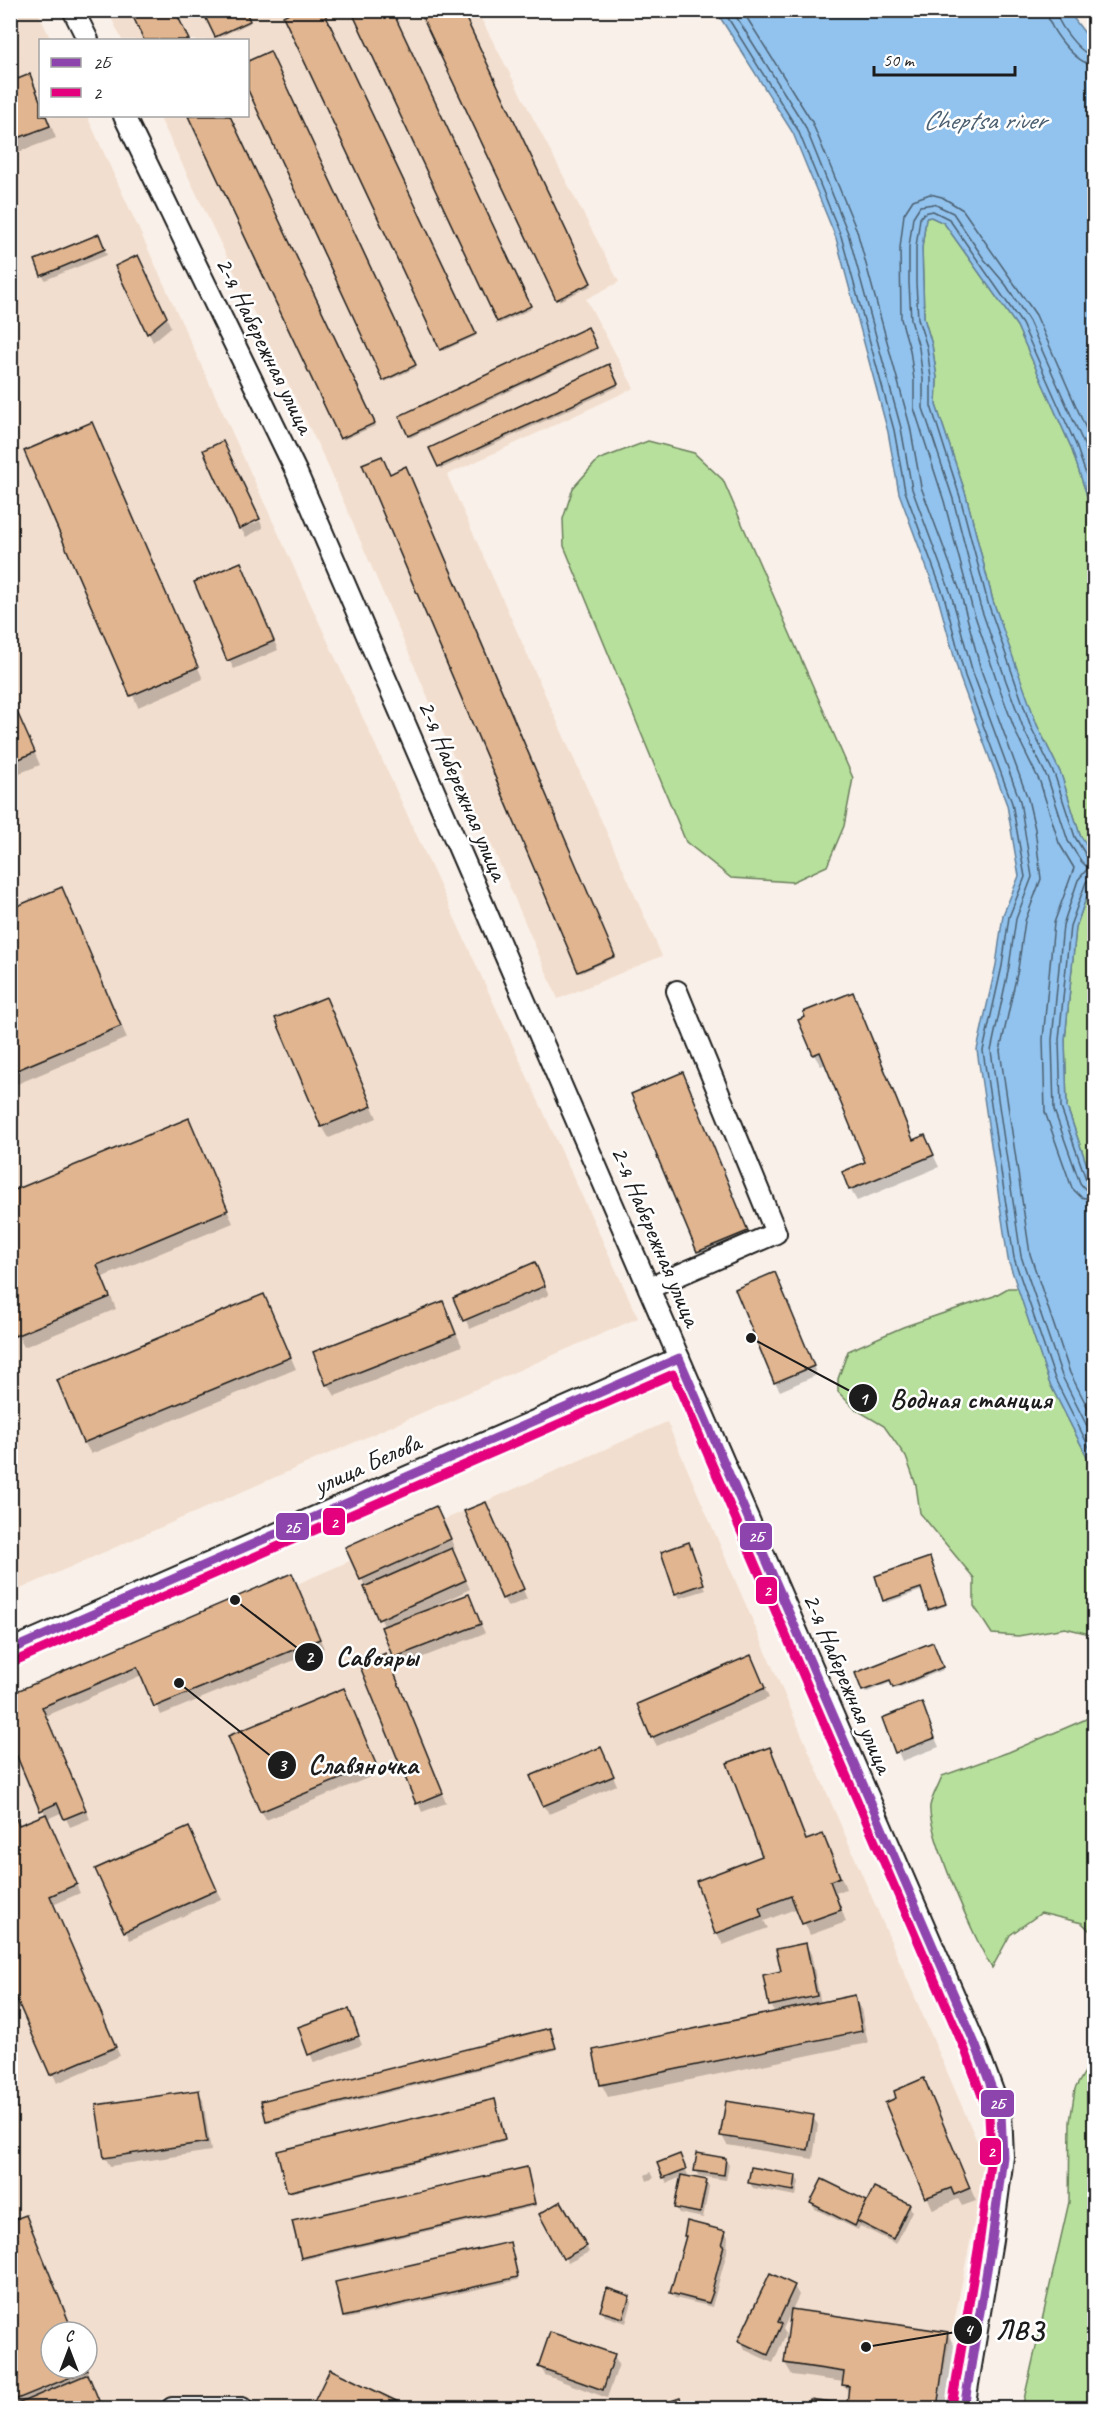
<svg xmlns="http://www.w3.org/2000/svg" width="1105" height="2419" font-family="Caveat,sans-serif">
<style>
.built{fill:#f2dece;fill-rule:evenodd}
.green{fill:#b7e09c;stroke:#6a7e5c;stroke-width:1.5}
.water{fill:#92c3ee;stroke:#63809a;stroke-width:1.5}
.shadow{fill:#0003}
.lines{fill:none;stroke-linecap:round;stroke-linejoin:round}
.shore{stroke:#4b5f70;stroke-width:1.5}
.building{fill:#e0b590;stroke:#1c1c1c;stroke-width:1.5}
.street-casing{stroke:#1c1c1c;stroke-width:24}
.street{stroke:#fff;stroke-width:20}
.bus-1-casing{stroke:#fff;stroke-width:14}
.bus-2-casing{stroke:#fff;stroke-width:14}
.bus-1{stroke:#8e44ad;stroke-width:9}
.bus-2{stroke:#e5007d;stroke-width:9}
.labels{text-anchor:middle;dominant-baseline:central;stroke-width:5;stroke-linejoin:round;paint-order:stroke}
.street-label{font-size:26px;fill:#1c1c1c;stroke:#fff}
.water-label{font-size:27px;font-style:italic;fill:#4b5f70;stroke:#fff}
.leader{fill:none;stroke:#1c1c1c;stroke-width:2}
.callout-dot{fill:#1c1c1c;stroke:#fff;stroke-width:2}
.mark-label{font-size:18px;text-anchor:middle;font-weight:bold;fill:#fff}
.callout-label{font-size:27px;text-anchor:middle;font-weight:bold;fill:#1c1c1c;stroke:#fff;stroke-width:5;stroke-linejoin:round;paint-order:stroke}
.line-badge{stroke:#fff;stroke-width:2}
.badge-label{font-size:16px;text-anchor:middle;font-weight:bold;fill:#fff}
</style>
<rect width="100%" height="100%" fill="#f9f0e9"/>
<filter id="ink" filterUnits="userSpaceOnUse"><feTurbulence type="fractalNoise" baseFrequency=".0167" numOctaves="2"/><feDisplacementMap in="SourceGraphic" scale="12" xChannelSelector="R" yChannelSelector="G"/><feConvolveMatrix kernelMatrix="1 2 1 2 8 2 1 2 1" color-interpolation-filters="sRGB"/></filter>
<g filter="url(#ink)">
<g class="built">
<polygon points="37,10 51,40 40,40 40,116 87,116 638,1318 11,1593 10,11"/>
<polygon points="108,11 477,11 619,282 586,299 634,388 447,475 662,956 558,999 329,468 159,116 248,116 248,40 122,40"/>
<path d="M667,1422L986,2162L937,2408H198L166,2397L143,2408H11L10,1710ZM51,2332H87V2368H51Z"/>
</g>
<g class="green">
<polygon points="931,217 944,223 1017,326 1071,447 1094,516 1094,857 1080,835 1061,774 1037,725 1019,676 993,601 966,495 936,405 937,378 932,345 924,318 922,248 926,218"/>
<polygon points="648,441 694,453 723,480 853,778 844,826 827,866 792,882 731,878 686,842 564,546 563,519 573,488 598,460"/>
<polygon points="1094,881 1094,1186 1067,1107 1065,1040 1076,927 1091,884"/>
<polygon points="1008,1288 1018,1288 1049,1382 1094,1470 1094,1635 1065,1628 1018,1636 992,1634 974,1606 974,1578 920,1513 916,1485 906,1457 884,1426 855,1409 838,1392 838,1379 848,1351 903,1327 994,1296"/>
<path d="M1094,1713V1935L1082,1923L1041,1913L1010,1935L992,1968C976,1943 927,1832 930,1806C932,1796 939,1785 942,1776L1009,1752L1084,1720Z"/>
<polygon points="1094,2056 1094,2339 1090,2352 1089,2408 1022,2408 1069,2202 1070,2122 1075,2089"/>
</g>
<polygon class="water" points="716,11 1068,11 1094,45 1094,517 1071,447 1017,326 944,223 931,217 926,218 922,248 924,318 932,345 937,378 936,405 966,495 993,601 1037,725 1061,774 1080,835 1094,857 1094,881 1091,884 1076,927 1065,1040 1067,1107 1094,1186 1094,1470 1049,1382 1008,1259 977,1050 996,965 1003,915 1019,876 1007,805 960,678 938,598 899,493 888,432 836,238 793,133"/>
<g class="shadow">
<polygon points="132,10 174,10 187,40 146,40"/>
<polygon points="204,10 244,10 250,23 217,38"/>
<polygon points="322,10 476,336 443,351 285,17"/>
<polygon points="352,10 391,10 531,309 499,324"/>
<polygon points="420,10 460,10 591,286 559,301"/>
<polygon points="269,53 416,368 385,382 248,86 248,63"/>
<polygon points="29,76 40,99 40,116 47,116 56,138 10,155 10,83"/>
<polygon points="190,116 229,116 375,426 343,440"/>
<polygon points="101,242 107,255 45,280 42,275"/>
<polygon points="142,266 171,327 153,342 117,267"/>
<polygon points="587,329 597,350 410,438 400,417"/>
<polygon points="609,366 618,387 441,469 431,448"/>
<polygon points="92,424 203,679 138,707 26,452"/>
<polygon points="364,465 389,475 405,468 615,958 581,973"/>
<polygon points="260,521 263,528 246,537 241,529"/>
<polygon points="245,573 278,650 234,669 229,660"/>
<polygon points="10,696 40,765 10,777"/>
<polygon points="62,889 127,1038 10,1087 10,911"/>
<polygon points="852,994 859,1006 914,1141 925,1137 939,1167 857,1201 850,1189 867,1163 826,1064 821,1066 814,1055"/>
<polygon points="325,999 377,1118 329,1138 322,1126"/>
<polygon points="682,1074 754,1243 705,1263 698,1251"/>
<polygon points="188,1120 233,1223 103,1277 116,1309 24,1347 10,1321 18,1302"/>
<polygon points="539,1273 549,1295 470,1329 455,1298"/>
<polygon points="779,1283 817,1375 780,1391 775,1382"/>
<polygon points="264,1296 296,1369 91,1454 84,1442"/>
<polygon points="443,1303 462,1346 335,1396 328,1384"/>
<polygon points="490,1512 527,1599 508,1607 503,1598"/>
<polygon points="441,1517 455,1549 452,1550 470,1589 430,1608 431,1610 471,1603 485,1633 400,1666 385,1628 347,1548"/>
<polygon points="689,1544 706,1590 680,1598 677,1593"/>
<polygon points="931,1561 946,1606 931,1611 923,1590 886,1603 877,1577"/>
<polygon points="292,1575 324,1648 161,1715 142,1675 46,1716 90,1819 70,1827 63,1812 47,1819 80,1893 53,1905 120,2056 57,2083 10,1981 19,1827 45,1815 10,1696"/>
<polygon points="934,1646 943,1670 896,1689 892,1682 865,1693 857,1674"/>
<polygon points="361,1664 390,1664 446,1803 422,1812"/>
<polygon points="755,1666 769,1698 657,1746 652,1737"/>
<polygon points="348,1698 380,1773 266,1820 261,1811"/>
<polygon points="921,1704 939,1747 902,1761 884,1719"/>
<polygon points="770,1748 776,1760 807,1841 823,1836 830,1848 846,1889 836,1893 846,1922 810,1935 798,1908 764,1921 768,1928 723,1945 717,1933 764,1857"/>
<polygon points="605,1757 617,1785 549,1814 544,1805"/>
<polygon points="193,1838 221,1899 130,1940 97,1870"/>
<polygon points="805,1945 811,1953 821,2004 854,1997 861,2009 868,2043 608,2097 602,2085 595,2051 775,2013 771,2005 783,1972"/>
<polygon points="348,2011 362,2045 314,2063 300,2028"/>
<polygon points="551,2031 556,2050 268,2123 267,2121"/>
<polygon points="923,2080 976,2201 962,2206 958,2199 933,2210 887,2103 898,2098"/>
<polygon points="198,2092 203,2100 211,2151 110,2166 105,2157"/>
<polygon points="496,2103 505,2141 290,2193 288,2191"/>
<polygon points="813,2117 818,2125 813,2159 727,2145 722,2136"/>
<polygon points="725,2159 729,2165 726,2180 699,2176 695,2171"/>
<polygon points="682,2161 688,2175 683,2177 706,2182 709,2187 703,2218 679,2213 676,2208 682,2177 667,2183 664,2177"/>
<polygon points="528,2171 536,2206 303,2260 302,2257"/>
<polygon points="651,2172 654,2178 647,2181 645,2175"/>
<polygon points="795,2176 799,2182 796,2196 753,2188 749,2182"/>
<polygon points="811,2203 909,2205 912,2211 896,2244 860,2226 858,2230 815,2209"/>
<polygon points="541,2214 572,2220 589,2252 568,2263"/>
<polygon points="10,2223 72,2332 51,2332 51,2368 87,2368 90,2376 88,2377 101,2408 10,2408"/>
<polygon points="725,2232 728,2237 727,2252 712,2307 675,2298 671,2293 687,2238 685,2235"/>
<polygon points="510,2246 518,2280 346,2319 344,2316"/>
<polygon points="794,2286 799,2295 783,2329 786,2334 773,2363 745,2350 740,2341"/>
<polygon points="629,2297 632,2302 626,2323 605,2316 602,2311"/>
<polygon points="947,2333 954,2345 945,2408 810,2408 811,2401 848,2406 849,2395 844,2382 792,2375 785,2363"/>
<polygon points="614,2356 619,2364 607,2398 545,2375 540,2366"/>
<polygon points="331,2371 407,2408 318,2408 315,2404"/>
</g>
<g class="lines">
<g class="shore">
<polyline points="723,10 798,130 841,236 894,430 905,491 944,596 965,676 1012,803 1025,877 1009,917 1002,966 983,1051 1014,1258 1055,1379 1094,1457"/>
<polyline points="732,10 805,126 848,233 901,428 912,489 951,594 973,673 1020,801 1032,877 1016,919 1009,967 991,1051 1021,1256 1062,1376 1094,1440"/>
<polyline points="742,10 812,122 857,231 910,426 921,487 960,591 981,670 1028,799 1035,829 1041,879 1025,921 1018,969 1000,1051 1030,1254 1070,1373 1094,1420"/>
<path d="M1047,10C1048,29 1076,64 1094,65"/>
<path d="M1056,10C1057,24 1081,55 1094,56"/>
<polyline points="1094,447 1036,315 963,210 942,197 930,194 913,200 904,214 900,248 901,319 910,350 914,380 914,408 944,501 972,607 998,684 1016,733 1040,782 1059,843 1074,868 1054,923 1043,1039 1045,1112 1072,1188 1081,1197 1094,1200"/>
<polyline points="1094,475 1083,442 1029,321 1006,285 984,259 953,213 934,204 920,206 913,217 909,247 909,283 911,320 919,348 923,379 923,408 953,499 980,605 1006,681 1024,730 1048,779 1068,841 1081,861 1088,868 1078,880 1063,925 1052,1040 1054,1110 1080,1183 1086,1190 1094,1191"/>
<polyline points="1094,498 1076,445 1022,324 949,219 933,211 924,213 920,218 916,247 916,283 918,319 927,347 931,378 931,406 960,497 988,603 1031,727 1055,776 1075,837 1087,857 1094,859"/>
<polyline points="1094,877 1086,882 1070,926 1059,1040 1061,1108 1086,1179 1089,1183 1094,1184"/>
</g>
</g>
<g class="building">
<polygon points="130,10 175,10 189,40 144,40"/>
<polygon points="202,10 245,10 250,21 215,37"/>
<polygon points="295,10 323,10 476,334 440,350 283,16"/>
<polygon points="351,10 392,10 531,306 497,322"/>
<polygon points="419,10 462,10 591,283 556,300"/>
<polygon points="270,51 416,365 383,381 248,90 248,61"/>
<polygon points="30,74 40,101 40,116 46,116 50,126 10,141 10,82"/>
<polygon points="188,116 230,116 375,423 340,439"/>
<polygon points="99,234 105,249 41,276 35,260"/>
<polygon points="138,255 167,317 147,334 115,266"/>
<polygon points="588,327 597,348 408,436 399,416"/>
<polygon points="609,364 618,384 438,467 429,448"/>
<polygon points="92,422 198,667 130,696 24,451"/>
<polygon points="223,441 260,519 239,529 203,450"/>
<polygon points="382,456 390,474 406,466 615,956 578,972 362,464"/>
<polygon points="241,562 274,641 227,661 194,582"/>
<polygon points="10,696 35,752 10,763"/>
<polygon points="62,887 121,1026 10,1073 10,909"/>
<polygon points="853,992 913,1140 925,1135 934,1155 849,1190 842,1172 865,1162 820,1052 813,1055 798,1020 805,1017 803,1012"/>
<polygon points="326,997 372,1106 321,1127 275,1018"/>
<polygon points="683,1072 748,1231 697,1252 631,1094"/>
<polygon points="189,1118 228,1210 97,1265 110,1297 15,1336 10,1325 10,1303 16,1301 10,1289 10,1192"/>
<polygon points="535,1262 545,1286 463,1321 453,1298"/>
<polygon points="775,1272 814,1366 774,1383 735,1289"/>
<polygon points="264,1294 291,1357 83,1443 57,1380"/>
<polygon points="443,1301 456,1334 326,1385 313,1352"/>
<polygon points="486,1502 524,1589 502,1599 464,1511"/>
<polygon points="436,1506 451,1539 360,1580 345,1547"/>
<polygon points="689,1542 704,1584 675,1594 661,1552"/>
<polygon points="452,1548 466,1580 378,1620 364,1587"/>
<polygon points="930,1557 946,1604 928,1610 921,1588 883,1601 875,1576"/>
<polygon points="292,1573 320,1639 154,1707 137,1667 42,1707 86,1810 64,1819 57,1803 40,1811 10,1740 10,1694"/>
<polygon points="469,1594 481,1624 393,1658 381,1627"/>
<polygon points="933,1642 943,1667 893,1688 890,1681 862,1691 855,1673"/>
<polygon points="386,1653 443,1793 416,1804 359,1664"/>
<polygon points="751,1655 765,1688 651,1738 637,1704"/>
<polygon points="344,1688 376,1764 260,1812 228,1736"/>
<polygon points="922,1702 935,1738 895,1753 882,1718"/>
<polygon points="601,1747 614,1776 543,1806 530,1776"/>
<polygon points="770,1747 806,1840 823,1834 840,1877 830,1881 841,1910 802,1924 791,1896 759,1908 762,1916 715,1934 696,1881 762,1856 727,1763"/>
<polygon points="13,1812 19,1825 46,1814 77,1884 50,1896 116,2047 50,2075 10,1984 10,1813"/>
<polygon points="189,1827 217,1890 124,1932 95,1869"/>
<polygon points="806,1943 817,1996 769,2006 763,1975 781,1971 776,1949"/>
<polygon points="855,1995 862,2031 600,2085 593,2050"/>
<polygon points="349,2009 359,2036 308,2055 298,2027"/>
<polygon points="550,2028 556,2048 266,2121 261,2101"/>
<polygon points="924,2078 970,2188 954,2195 951,2188 925,2198 885,2103 896,2098 894,2091"/>
<polygon points="199,2090 207,2142 104,2158 96,2105"/>
<polygon points="495,2099 505,2139 287,2192 277,2151"/>
<polygon points="726,2101 814,2115 808,2150 720,2136"/>
<polygon points="697,2153 726,2158 724,2175 694,2171"/>
<polygon points="680,2154 686,2169 663,2178 657,2163"/>
<polygon points="527,2167 535,2204 301,2258 292,2221"/>
<polygon points="751,2167 796,2175 794,2191 748,2183"/>
<polygon points="681,2175 707,2180 700,2213 674,2208"/>
<polygon points="822,2179 867,2201 855,2226 810,2203"/>
<polygon points="874,2187 910,2204 893,2239 857,2221"/>
<polygon points="561,2201 587,2246 563,2259 539,2214"/>
<polygon points="26,2215 73,2332 51,2332 51,2368 87,2367 88,2370 10,2402 10,2221"/>
<polygon points="687,2221 726,2231 722,2245 724,2245 712,2291 713,2292 709,2303 670,2293 686,2236 684,2236"/>
<polygon points="510,2242 518,2277 343,2317 335,2282"/>
<polygon points="770,2273 795,2285 778,2322 782,2324 768,2355 738,2341"/>
<polygon points="607,2288 630,2296 623,2318 600,2311"/>
<polygon points="791,2309 948,2332 937,2408 809,2408 810,2399 847,2404 849,2386 842,2385 844,2372 784,2363"/>
<polygon points="550,2332 615,2354 603,2390 538,2367"/>
<polygon points="330,2369 363,2385 411,2408 323,2408 313,2404"/>
<polygon points="88,2374 102,2408 10,2408 10,2407"/>
<polygon points="680,2398 684,2408 667,2408 665,2403"/>
</g>
<g class="lines">
<defs>
<g id="street">
<polyline points="73,10 88,40"/>
<polyline points="124,116 296,471 976,2046 1001,2113 1003,2157 992,2240 964,2408"/>
<polyline points="649,1288 776,1233 677,991"/>
<polyline points="10,1650 679,1358"/>
<polyline points="172,2408 242,2408"/>
</g>
</defs>
<use href="#street" class="street-casing"/>
<use href="#street" class="street"/>
<defs>
<polyline id="bus-1" points="10,1650 679,1358 976,2046 1001,2113 1003,2157 992,2240 964,2408"/>
<polyline id="bus-2" points="15,1661 673,1374 965,2050 989,2115 991,2156 980,2238 952,2406"/>
</defs>
<use href="#bus-1" class="bus-1-casing"/>
<use href="#bus-2" class="bus-2-casing"/>
<use href="#bus-1" class="bus-1"/>
<use href="#bus-2" class="bus-2"/>
</g>
</g>
<g class="labels">
<g class="street-label">
<text transform="translate(265 345) rotate(64)">2-я Набережная улица</text>
<text transform="translate(463 790) rotate(67)">2-я Набережная улица</text>
<text transform="translate(656 1236) rotate(67)">2-я Набережная улица</text>
<text transform="translate(367 1464) rotate(-24)">улица Белова</text>
<text transform="translate(848 1683) rotate(67)">2-я Набережная улица</text>
</g>
<g class="water-label">
<text x="984" y="120">Cheptsa river</text>
</g>
</g>
<path class="leader" d="M751 1338L863 1398M235 1600L309 1657M179 1683L282 1765M866 2347L968 2330"/>
<g class="callout-dot">
<circle cx="751" cy="1338" r="6"/>
<circle cx="235" cy="1600" r="6"/>
<circle cx="179" cy="1683" r="6"/>
<circle cx="866" cy="2347" r="6"/>
<circle cx="863" cy="1398" r="15"/>
<circle cx="309" cy="1657" r="15"/>
<circle cx="282" cy="1765" r="15"/>
<circle cx="968" cy="2330" r="15"/>
</g>
<g class="mark-label">
<text x="863" y="1405">1</text>
<text x="309" y="1663">2</text>
<text x="282" y="1771">3</text>
<text x="968" y="2336">4</text>
</g>
<g class="callout-label">
<text x="971" y="1408">Водная станция</text>
<text x="377" y="1666">Савояры</text>
<text x="363" y="1774">Славяночка</text>
<text x="1020" y="2339">ЛВЗ</text>
</g>
<g class="line-badge">
<rect x="322" y="1507" width="24" height="29" rx="6" fill="#e5007d"/>
<rect x="275" y="1512" width="35" height="29" rx="6" fill="#8e44ad"/>
<rect x="739" y="1522" width="34" height="29" rx="6" fill="#8e44ad"/>
<rect x="755" y="1576" width="23" height="29" rx="6" fill="#e5007d"/>
<rect x="980" y="2089" width="35" height="29" rx="6" fill="#8e44ad"/>
<rect x="979" y="2137" width="23" height="29" rx="6" fill="#e5007d"/>
</g>
<g class="badge-label">
<text x="334" y="1528">2</text>
<text x="292" y="1533">2Б</text>
<text x="756" y="1542">2Б</text>
<text x="767" y="1596">2</text>
<text x="997" y="2109">2Б</text>
<text x="991" y="2157">2</text>
</g>
<rect width="1105" height="2419" fill="none" stroke="#fff" stroke-width="36"/>
<rect x="18" y="18" width="1069" height="2383" fill="none" stroke="#1c1c1c" stroke-width="2" filter="url(#ink)"/>
<rect x="39" y="39" width="210" height="78" fill="#ffffff" stroke="#a4a4a4" stroke-width="1.5"/>
<rect x="51" y="58" width="30" height="9" fill="#8e44ad" stroke="#a4a4a4" stroke-width="1.5"/>
<text x="93" y="69" font-size="18" fill="#1c1c1c">2Б</text>
<rect x="51" y="88" width="30" height="9" fill="#e5007d" stroke="#a4a4a4" stroke-width="1.5"/>
<text x="93" y="99" font-size="18" fill="#1c1c1c">2</text>
<g transform="translate(69 2350)"><circle r="28" fill="#ffffff" stroke="#a4a4a4" stroke-width="1.5"/>
<path d="M0-4.5L10 22L0 15L-10 22Z" fill="#1c1c1c"/>
<text y="-9" font-size="16" font-weight="bold" text-anchor="middle" fill="#1c1c1c">С</text>
</g>
<path d="M874 66v9h141v-9" fill="none" stroke="#1c1c1c" stroke-width="3"/>
<text x="883" y="66" font-size="18" fill="#1c1c1c" stroke="#ffffff" stroke-width="4.5" paint-order="stroke">50 m</text>
</svg>
